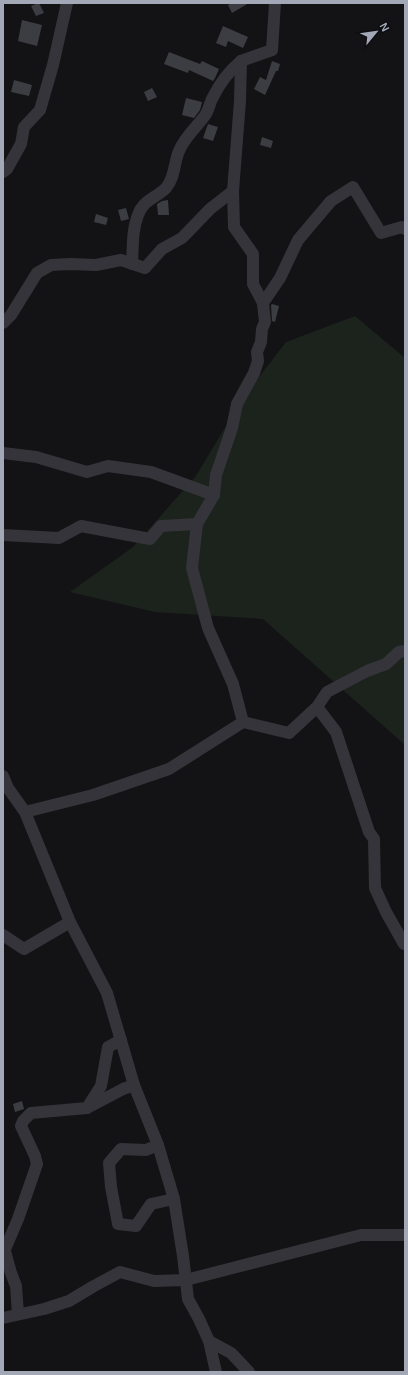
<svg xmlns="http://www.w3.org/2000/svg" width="408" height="1375" font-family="Helvetica,sans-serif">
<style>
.green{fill:#1b231c}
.building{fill:#3c3d42}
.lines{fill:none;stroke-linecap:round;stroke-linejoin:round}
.minor{stroke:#34343a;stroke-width:12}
</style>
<rect width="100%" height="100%" fill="#131315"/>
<polygon class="green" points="355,316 405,358 405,745 263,619 155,612 70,592 133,547 196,476 244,396 286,342"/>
<g class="building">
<polygon points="38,3 39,3 44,13 36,16 31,6"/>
<polygon points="232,3 249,3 232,13 228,5"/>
<polygon points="22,20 42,25 37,46 18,41"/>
<polygon points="223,26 248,37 243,48 228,41 226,47 216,43"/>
<polygon points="169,52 200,64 202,61 219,69 215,78 213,81 189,70 188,73 164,64"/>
<polygon points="272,61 280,64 278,71 276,71 265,95 254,89 260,77 266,80"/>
<polygon points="14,80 32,85 29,96 11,92"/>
<polygon points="152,88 157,97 148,101 144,92"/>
<polygon points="186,98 202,102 200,110 194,118 182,115"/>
<polygon points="208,124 218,127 213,141 203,138"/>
<polygon points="262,137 273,141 271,148 260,145"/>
<polygon points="168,200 169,215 158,215 157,204 162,201"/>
<polygon points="126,208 129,219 121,221 118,210"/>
<polygon points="96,214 108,218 106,225 94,222"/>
<polygon points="272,304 279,306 275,322 272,321 271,305"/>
<polygon points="22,1101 24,1109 15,1112 13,1104"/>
</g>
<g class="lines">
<g class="minor">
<polyline points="3,172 7,169 21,144 24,127 40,110 53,65 67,3"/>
<path d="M132,264C133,247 132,230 138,215C143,200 156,198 166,188C175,178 174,162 179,151C185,136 198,126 206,114C209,109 210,102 213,97C220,83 229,71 241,61"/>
<polyline points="263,303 253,284 253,254 234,227 233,191 240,101 241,61 272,50 275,3"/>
<polyline points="3,323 11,315 37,273 51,265 70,264 96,265 121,260 145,268 162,249 182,238 210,209 233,191"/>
<polyline points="3,453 36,457 87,472 108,466 151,472 214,495 197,524"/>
<polyline points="214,495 216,475 232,428 237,404 254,373 258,361 257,352 261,342 262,329 265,322 263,303 280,278 298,240 331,201 353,187 381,233 402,227 405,229"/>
<polyline points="3,535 59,538 81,526 150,539 161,526 197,524 192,568 208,628 233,684 243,722 169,769 93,795 25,812"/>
<polyline points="317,707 336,732 369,832 374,839 375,888 386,912 404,944"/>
<polyline points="243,722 289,733 317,707 327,692 367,671 386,664 399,652 405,651"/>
<polyline points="3,776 8,788 25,812 70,922 107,993 134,1085 158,1145 174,1199 183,1256 188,1299 199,1319 209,1341 231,1353 249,1372"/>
<polyline points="3,935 24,949 70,922"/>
<polyline points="87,1108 123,1089 134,1085"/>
<polyline points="158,1145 146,1150 121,1149 109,1163 111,1187 118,1224 136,1226 151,1204 174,1199"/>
<polyline points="5,1251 11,1273 16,1286 18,1314"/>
<polyline points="3,1254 18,1219 37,1164 35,1156 21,1126 23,1121 31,1113 87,1108 101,1086 108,1047 121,1040"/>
<polyline points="3,1318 44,1309 69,1301 94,1286 120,1272 154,1281 186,1280 361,1235 405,1235"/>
<polyline points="209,1341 216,1372"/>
</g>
</g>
<rect width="408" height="1375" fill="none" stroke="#a3a8b6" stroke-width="8"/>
<g transform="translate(376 32) rotate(61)" stroke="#0e0e10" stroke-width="3" paint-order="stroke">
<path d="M0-3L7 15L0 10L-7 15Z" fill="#a3a8b6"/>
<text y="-6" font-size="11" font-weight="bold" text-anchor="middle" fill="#a3a8b6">N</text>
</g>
</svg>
